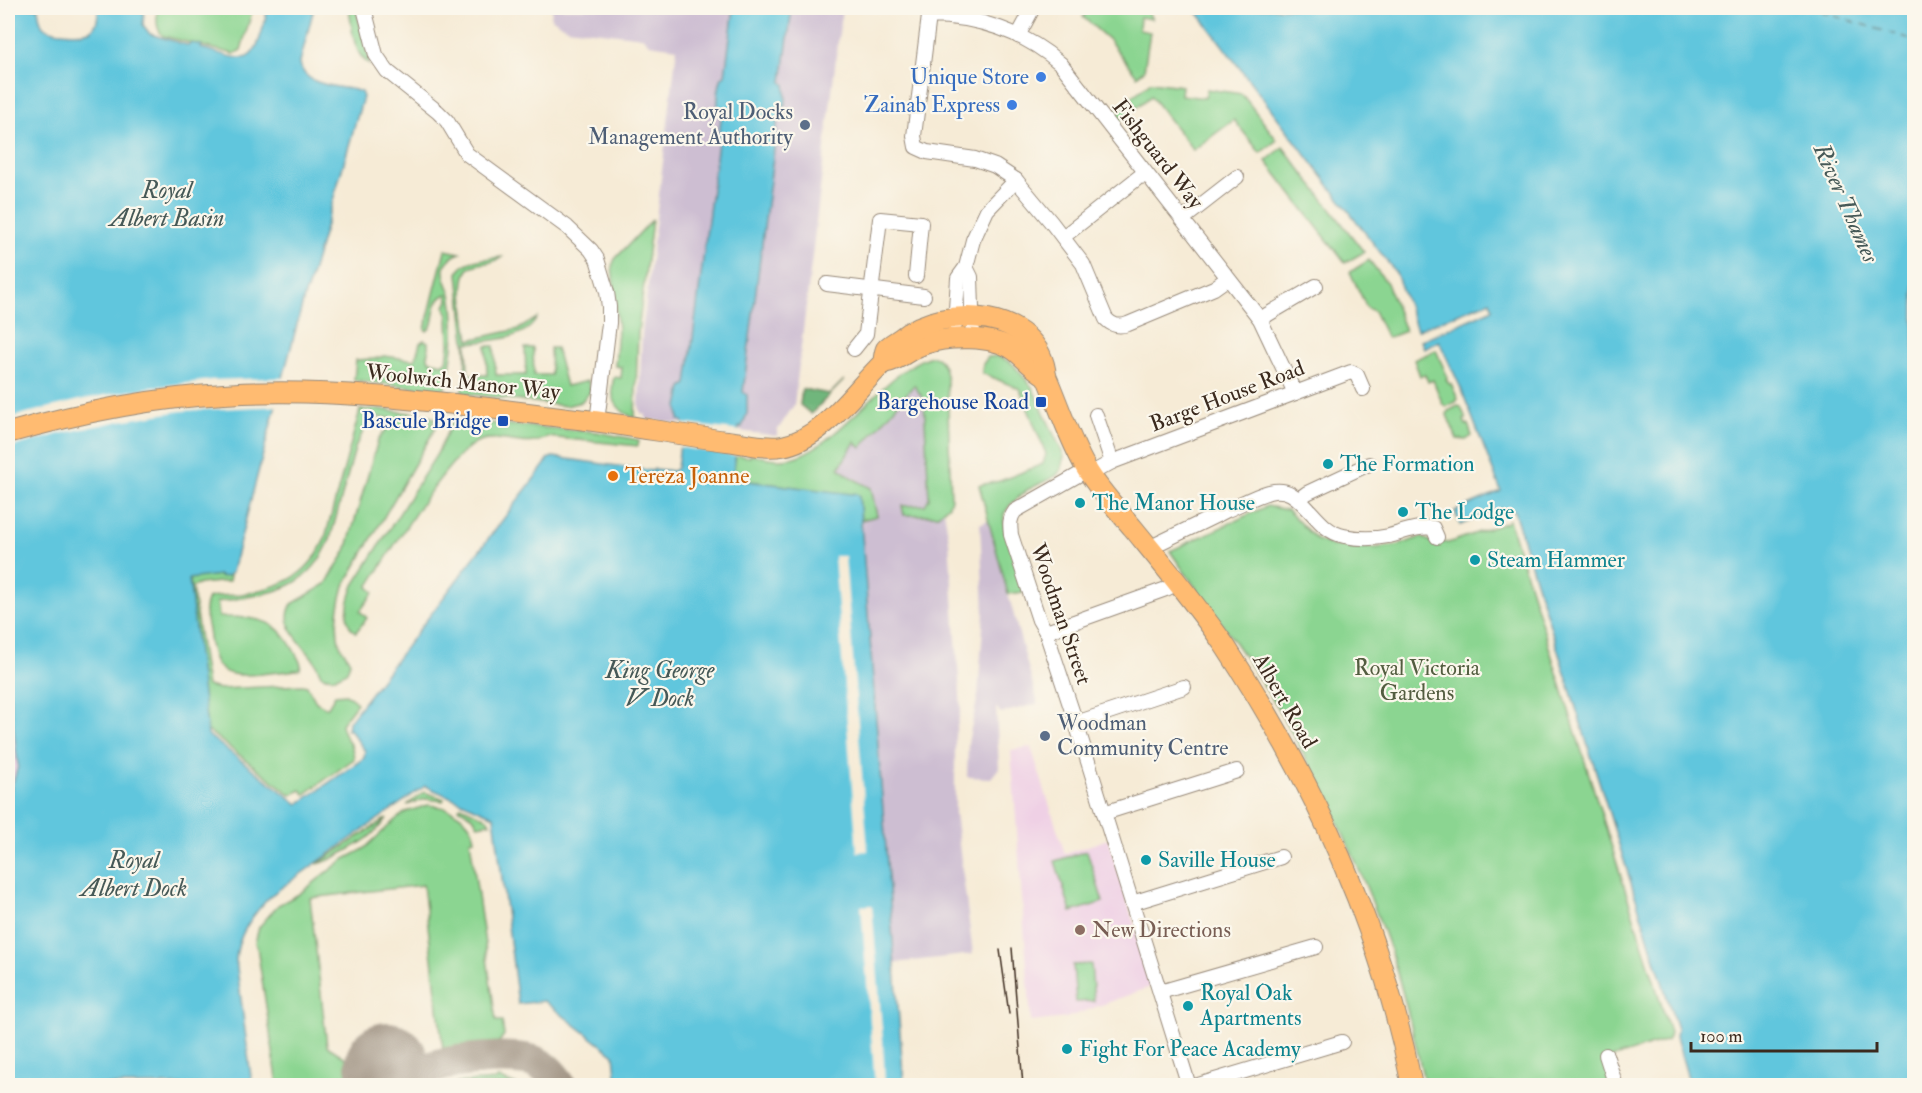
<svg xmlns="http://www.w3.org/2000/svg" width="1922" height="1093" font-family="'IM FELL Double Pica',serif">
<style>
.built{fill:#efd0e5}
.industrial{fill:#cdbed2}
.green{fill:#8bd591;stroke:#638058;stroke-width:1.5}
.forest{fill:#70b67b;stroke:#56704c;stroke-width:1.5}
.water{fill:#60c6dd;stroke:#4e787e;stroke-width:1.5}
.pier{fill:#f6ebd6}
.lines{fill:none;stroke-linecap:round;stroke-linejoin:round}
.ferry{stroke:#465957;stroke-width:1.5;stroke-dasharray:8 6;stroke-linecap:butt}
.taxiway{stroke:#988a7a;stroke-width:33}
.runway{stroke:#988a7a;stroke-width:84}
.minor-casing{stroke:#988a7a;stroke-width:16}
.highway-casing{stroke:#988a7a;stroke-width:22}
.minor{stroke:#fff;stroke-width:14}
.highway{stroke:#ffbb71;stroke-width:20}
.tram{stroke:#3b2a1e;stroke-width:1.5}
.shop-dot{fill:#3f7fe0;stroke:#fbf7ec;stroke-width:2}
.service-dot{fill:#5c6f8a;stroke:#fbf7ec;stroke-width:2}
.transit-dot{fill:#1a4fb4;stroke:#fbf7ec;stroke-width:2}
.culture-dot{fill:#0f9aa8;stroke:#fbf7ec;stroke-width:2}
.food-dot{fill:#e8710a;stroke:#fbf7ec;stroke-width:2}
.education-dot{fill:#8d6e63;stroke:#fbf7ec;stroke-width:2}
.labels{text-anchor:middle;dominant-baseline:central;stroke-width:4.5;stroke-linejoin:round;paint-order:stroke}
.shop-label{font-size:22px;fill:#366cbe;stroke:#fbf7ec;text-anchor:end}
.service-label{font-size:22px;fill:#4e5e75;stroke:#fbf7ec;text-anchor:end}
.street-label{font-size:22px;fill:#3b2a1e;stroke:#fbf7ec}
.transit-label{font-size:22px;fill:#164399;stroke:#fbf7ec;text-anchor:end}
.culture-label{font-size:22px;fill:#0d838f;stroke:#fbf7ec;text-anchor:start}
.food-label{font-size:22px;fill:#c56008;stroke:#fbf7ec;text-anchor:start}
.park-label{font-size:22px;fill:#535d40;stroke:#fbf7ec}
.education-label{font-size:22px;fill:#785e54;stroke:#fbf7ec;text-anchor:start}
.water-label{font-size:24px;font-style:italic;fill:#465957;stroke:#fbf7ec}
</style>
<rect width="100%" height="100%" fill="#fbf7ec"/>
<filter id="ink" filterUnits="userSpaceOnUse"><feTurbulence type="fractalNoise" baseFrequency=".0167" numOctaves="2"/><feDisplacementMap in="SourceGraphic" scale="12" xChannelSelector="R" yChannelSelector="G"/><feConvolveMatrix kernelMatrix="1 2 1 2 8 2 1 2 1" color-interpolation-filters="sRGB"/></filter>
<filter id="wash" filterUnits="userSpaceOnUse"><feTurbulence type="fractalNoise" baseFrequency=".008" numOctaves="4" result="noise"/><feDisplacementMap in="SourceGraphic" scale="24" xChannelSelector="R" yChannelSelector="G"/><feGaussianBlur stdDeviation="1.35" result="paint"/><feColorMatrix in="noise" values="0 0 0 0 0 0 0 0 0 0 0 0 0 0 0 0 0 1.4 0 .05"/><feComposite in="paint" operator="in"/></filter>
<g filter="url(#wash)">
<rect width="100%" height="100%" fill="#f6ebd6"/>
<g class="built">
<polygon points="8,684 18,766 8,798"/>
<polygon points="1031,747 1065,854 1108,839 1153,986 1066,1018 1031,1022 1011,750"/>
</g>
<g class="industrial">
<polygon points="552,8 734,8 725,75 720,82 718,90 718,110 722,110 687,385 685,385 678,412 679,420 683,420 682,424 645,419 645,415 641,413 639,406 642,333 677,48 649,44 643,37 567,28 551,18"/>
<polygon points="792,8 842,8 794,405 777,431 777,436 739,431 739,427 742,427 747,413 746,393 743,392 778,117 781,117 786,100 785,84 782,82"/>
<polygon points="914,385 924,400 929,498 925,505 902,506 938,515 944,510 949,541 961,709 955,735 955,813 973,954 895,963 861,520 876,516 857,479 852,478 839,469 855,442 862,448"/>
<polygon points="988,520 1037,700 1037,704 1001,713 996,707 999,768 991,778 967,777 968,743 978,696 984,612 980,524"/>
</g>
<g class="green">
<path d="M157,8H253L241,50L234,54L163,36C155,28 157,18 157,8Z"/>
<path d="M349,8H356L370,65C352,54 352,26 349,8Z"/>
<polygon points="1089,8 1146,8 1152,19 1140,17 1139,30 1150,32 1144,70 1137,76 1109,40 1083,17"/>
<polygon points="1151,82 1182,86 1181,95 1205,98 1207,89 1242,94 1277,140 1260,153 1234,120 1193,150 1151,96 1117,123 1110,114"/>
<polygon points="1283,147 1364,252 1345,263 1266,161"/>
<path d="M652,220L638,332L635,418C615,411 609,396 614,377L621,378L622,367L615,366L618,330L612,266L615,259Z"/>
<path d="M445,250L460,253C452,256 447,260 444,268C442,278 451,289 452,299C457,331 453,361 444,391L354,380L356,360L374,359L384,356L415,360L420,343L424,340L428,342V358L430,361L442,364L447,361L449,345L448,316L445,307L448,300L447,294C428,301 438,324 427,331L425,329Z"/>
<path d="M502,257C493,265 481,261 471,267C456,276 467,325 469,340L519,329L537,318C526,340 488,341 467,343L468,375H487L486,346H494L496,375H526L525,348H533L534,375H551L550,348H556L566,386L588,381L591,391L581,402L566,406L461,393L465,378L466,351L458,273C464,258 488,259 502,257Z"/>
<polygon points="1369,260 1387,283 1405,331 1387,338 1374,311 1367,308 1350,272"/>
<polygon points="1436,350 1448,378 1446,379 1449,384 1451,384 1458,399 1456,402 1446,407 1443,405 1433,380 1428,382 1425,374 1420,376 1414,360"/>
<path d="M932,356C944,359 945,370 947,381L951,498L949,505L938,515H904L902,506L925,505L929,498L924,400L914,385L861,448L855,442L839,468L852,478L871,488L877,516L861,520L859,496L853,495L735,479L733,476L736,455L750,457V455C761,456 773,460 782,459C824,458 869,395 903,371C912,365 921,358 932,356Z"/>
<polygon points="998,356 1012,363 1032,387 1064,456 1061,470 1056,476 1027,490 1010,505 1004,514 1004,525 1024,592 1008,594 979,485 1000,481 1043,464 1046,454 1020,389 982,373 983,364 988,357"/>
<polygon points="1458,406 1461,407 1466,419 1464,420 1466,425 1468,424 1472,436 1466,440 1457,439 1447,415 1448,411"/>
<path d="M379,409L418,414L435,418L432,425L436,427L344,586C339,604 334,626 340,645C343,651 347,656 350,662L347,671C340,677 330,680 321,675C319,671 317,666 315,662C305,645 278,627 292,604L326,584L346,551L378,440L392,422L391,418L371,417L356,445L330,539C308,594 267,593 217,602L219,617C266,617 280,620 301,664L300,669C288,672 275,672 262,674C221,678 213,672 208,630C206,618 202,610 208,598C217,595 226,596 236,595C277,588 308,580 325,538L360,410Z"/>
<path d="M453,420L597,432L639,440L638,446L547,437C527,451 502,433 479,441C450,451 388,556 368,587L374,592L360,611L367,618L356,632C341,624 349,598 354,585L437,454Z"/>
<path d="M1267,506L1287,510L1317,540L1333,546L1376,548L1399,545L1421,537L1436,544L1442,542L1448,543L1505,523L1509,520L1670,1032L1668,1040L1605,1060L1612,1085H1425C1415,1041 1405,996 1391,953C1363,870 1320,780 1276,705C1244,651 1205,603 1170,551Z"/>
<path d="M219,575L220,577L230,575L229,581L200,584L192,587L207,686L220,689L302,685L307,686L316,702L325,707H328L335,695L346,694L357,703L341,724C343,740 353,740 354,759L305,794L301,790L291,795L207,730L189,578Z"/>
<polygon points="424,792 444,799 443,801 425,799 407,805"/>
<path d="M428,805C448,806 472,817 475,839L470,840L496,1021H502L504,1035L499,1042L443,1049L423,885L310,898L327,1046L352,1062L355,1085H278L257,947L255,943L259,927L278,905L299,894L343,860L364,849L395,820L406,812Z"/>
<polygon points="461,806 487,818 490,823 478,825 473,817 459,808"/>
<path d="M387,818C369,840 363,842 339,855C332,859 326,862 317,864Z"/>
<polygon points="1087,851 1103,902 1071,912 1055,861"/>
<polygon points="1091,964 1094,1001 1076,1002 1073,965"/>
<polygon points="497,1078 517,1085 450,1085 463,1082 497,1080"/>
</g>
<polygon class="forest" points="844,380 811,414 800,405 802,389 830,394"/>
<g class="water">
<path d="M8,8H38C39,14 39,21 43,26C50,33 83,35 91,30C98,25 98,15 98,8H144L143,25L150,34L187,45L192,43L202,45L201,48C214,51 229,58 242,58C259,59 264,21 268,8H314L300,62C302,86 337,86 355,90L361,92L363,97L307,290H306L232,572L227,576L220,577L219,575L189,579L208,735L298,804L364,758L365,751L350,730H347L348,723L546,463L547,459L553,457L653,471L654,469L673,471L677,468L683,421L679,420L678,407L682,387L687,384L722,111L718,110C717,98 718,88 722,77L725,75L734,8H792L782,82L785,84L786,100L781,117L778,118L743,392L747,395V413L742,427H739L733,476L738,480L852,494L855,493L859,496L904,1085H617L614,1055L544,1001L518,1004L494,816L425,786L274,893C256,910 237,934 236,960L252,1085H8V798L18,766L8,684Z"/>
<polygon points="1194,8 1914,8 1914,1085 1690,1085 1676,1037 1677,1029 1514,511 1500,509 1460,525 1455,511 1501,491 1460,386 1439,341 1424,348 1421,341 1493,309 1490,301 1417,330 1396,273"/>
</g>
<g class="pier">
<polygon points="271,378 286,378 279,406 181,411 120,421 59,434 8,448 8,419 23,414 84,399 146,388 211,380"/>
<polygon points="679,423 742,431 738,456 676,447"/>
<polygon points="834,556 845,556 868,851 857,852"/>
<polygon points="872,905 883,1041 885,1085 875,1085 861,906"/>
</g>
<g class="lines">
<polyline class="ferry" points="1808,8 1914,40"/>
<path class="taxiway" d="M408,1086C414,1078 421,1072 430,1068C451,1060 518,1053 537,1063C548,1068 554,1076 561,1086"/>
<polyline class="runway" points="387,1064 390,1086"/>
</g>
</g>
<g filter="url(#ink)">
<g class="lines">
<defs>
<g id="minor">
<polyline points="364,8 376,55 387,71 438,112 447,121 467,154 567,227 591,250 597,259 607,292 609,307 609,323 597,422"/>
<polyline points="1018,36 1033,8"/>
<polyline points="1183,219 1237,177"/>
<polyline points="1063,237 1139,177 1147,176"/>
<polyline points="966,267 971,277 973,340"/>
<path d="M1228,278L1214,288L1128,324C1119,327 1113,326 1106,319L1083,264L1051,222L1016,180L995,166L975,159L927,152L916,147L914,136L929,16C977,16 1025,32 1061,64L1260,319L1295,393"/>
<polyline points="827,284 924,296"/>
<polyline points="1260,319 1316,286"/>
<polyline points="955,325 958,278 966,267 973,240 987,210 1016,180"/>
<polyline points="854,349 866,334 880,219 921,223 916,276"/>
<polyline points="1096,415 1112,462"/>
<path d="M1087,470L1015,511C1009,519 1010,525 1011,535L1039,620L1046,632L1076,723L1189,1086"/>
<polyline points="1090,474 1112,462 1351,372 1357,375 1363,389"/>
<polyline points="1299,499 1307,493 1369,464"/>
<path d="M1149,548C1175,535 1201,523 1227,510C1241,504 1255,496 1269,492C1277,490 1284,490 1291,494C1311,506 1320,531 1344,536C1358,539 1374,539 1389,536C1404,532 1418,526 1433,528L1437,537"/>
<polyline points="1046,632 1166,589 1177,583"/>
<polyline points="1076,723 1184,687"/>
<polyline points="1104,813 1237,771"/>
<polyline points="1132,903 1281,857"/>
<polyline points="1160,992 1316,947"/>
<polyline points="1606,1055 1616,1086"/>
<polyline points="1195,1086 1342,1042"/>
</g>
<g id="highway">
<path d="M883,363C899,361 909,349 924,344C948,336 992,335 1014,350C1026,359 1032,368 1046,376"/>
<path d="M8,433C78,413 150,398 224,394C345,386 466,406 586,420C633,426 680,435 727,441C744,443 765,449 782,446C823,439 854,391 883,363C884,359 884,353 886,349C889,345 897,341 901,338C944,303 1040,309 1046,376C1059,406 1069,439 1086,468C1098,489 1117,509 1133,528C1165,567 1197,605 1225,646C1313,779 1382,929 1412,1086"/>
</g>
</defs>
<use href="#minor" class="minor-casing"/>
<use href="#highway" class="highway-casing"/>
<use href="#minor" class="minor"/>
<use href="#highway" class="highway"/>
<g class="tram">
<polyline points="1012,948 1023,1086"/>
<polyline points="1000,950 1009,1014"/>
</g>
</g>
</g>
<g class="shop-dot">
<circle cx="1041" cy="77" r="6"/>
<circle cx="1012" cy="105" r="6"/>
</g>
<g class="service-dot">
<circle cx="805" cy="125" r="6"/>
<circle cx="1045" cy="736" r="6"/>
</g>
<g class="transit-dot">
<rect x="1035" y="396" width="12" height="12" rx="3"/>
<rect x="497" y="415" width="12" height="12" rx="3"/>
</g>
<g class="culture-dot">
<circle cx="1328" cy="464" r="6"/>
<circle cx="1080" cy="503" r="6"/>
<circle cx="1403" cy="512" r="6"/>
<circle cx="1475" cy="560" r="6"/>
<circle cx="1146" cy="860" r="6"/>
<circle cx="1188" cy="1006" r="6"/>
<circle cx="1067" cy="1049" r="6"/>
</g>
<circle class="food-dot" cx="613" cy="476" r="6"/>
<circle class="education-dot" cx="1080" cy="930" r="6"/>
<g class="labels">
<g class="shop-label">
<text x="1029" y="77">Unique Store</text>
<text x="1000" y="105">Zainab Express</text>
</g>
<g class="service-label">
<text x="793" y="112">Royal Docks<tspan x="793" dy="25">Management Authority</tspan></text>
<text x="1057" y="723" text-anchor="start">Woodman<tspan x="1057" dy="25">Community Centre</tspan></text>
</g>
<g class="street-label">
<text transform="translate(1158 154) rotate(52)">Fishguard Way</text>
<text transform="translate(463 382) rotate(6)">Woolwich Manor Way</text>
<text transform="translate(1227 396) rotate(-21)">Barge House Road</text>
<text transform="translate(1061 614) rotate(71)">Woodman Street</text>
<text transform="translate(1285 701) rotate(60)">Albert Road</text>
</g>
<g class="transit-label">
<text x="1029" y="402">Bargehouse Road</text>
<text x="491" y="421">Bascule Bridge</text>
</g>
<g class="culture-label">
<text x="1340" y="464">The Formation</text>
<text x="1092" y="503">The Manor House</text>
<text x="1415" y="512">The Lodge</text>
<text x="1487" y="560">Steam Hammer</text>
<text x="1158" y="860">Saville House</text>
<text x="1200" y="993">Royal Oak<tspan x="1200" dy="25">Apartments</tspan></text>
<text x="1079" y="1049">Fight For Peace Academy</text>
</g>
<g class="food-label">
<text x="625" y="476">Tereza Joanne</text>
</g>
<g class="park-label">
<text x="1417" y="668">Royal Victoria<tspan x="1417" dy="25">Gardens</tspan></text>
</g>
<g class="education-label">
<text x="1092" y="930">New Directions</text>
</g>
<g class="water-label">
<text x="167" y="190">Royal<tspan x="167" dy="28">Albert Basin</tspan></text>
<text transform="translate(1846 203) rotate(66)">River Thames</text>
<text x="660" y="670">King George<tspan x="660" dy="28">V Dock</tspan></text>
<text x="134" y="860">Royal<tspan x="134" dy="28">Albert Dock</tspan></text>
</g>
</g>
<rect width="1922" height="1093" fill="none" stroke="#fbf7ec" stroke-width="30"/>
<path d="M1691 1042v9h186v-9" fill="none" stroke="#3b2a1e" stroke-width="3"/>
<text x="1700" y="1042" font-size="18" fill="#3b2a1e" stroke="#fbf7ec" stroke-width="4.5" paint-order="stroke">100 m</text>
</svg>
